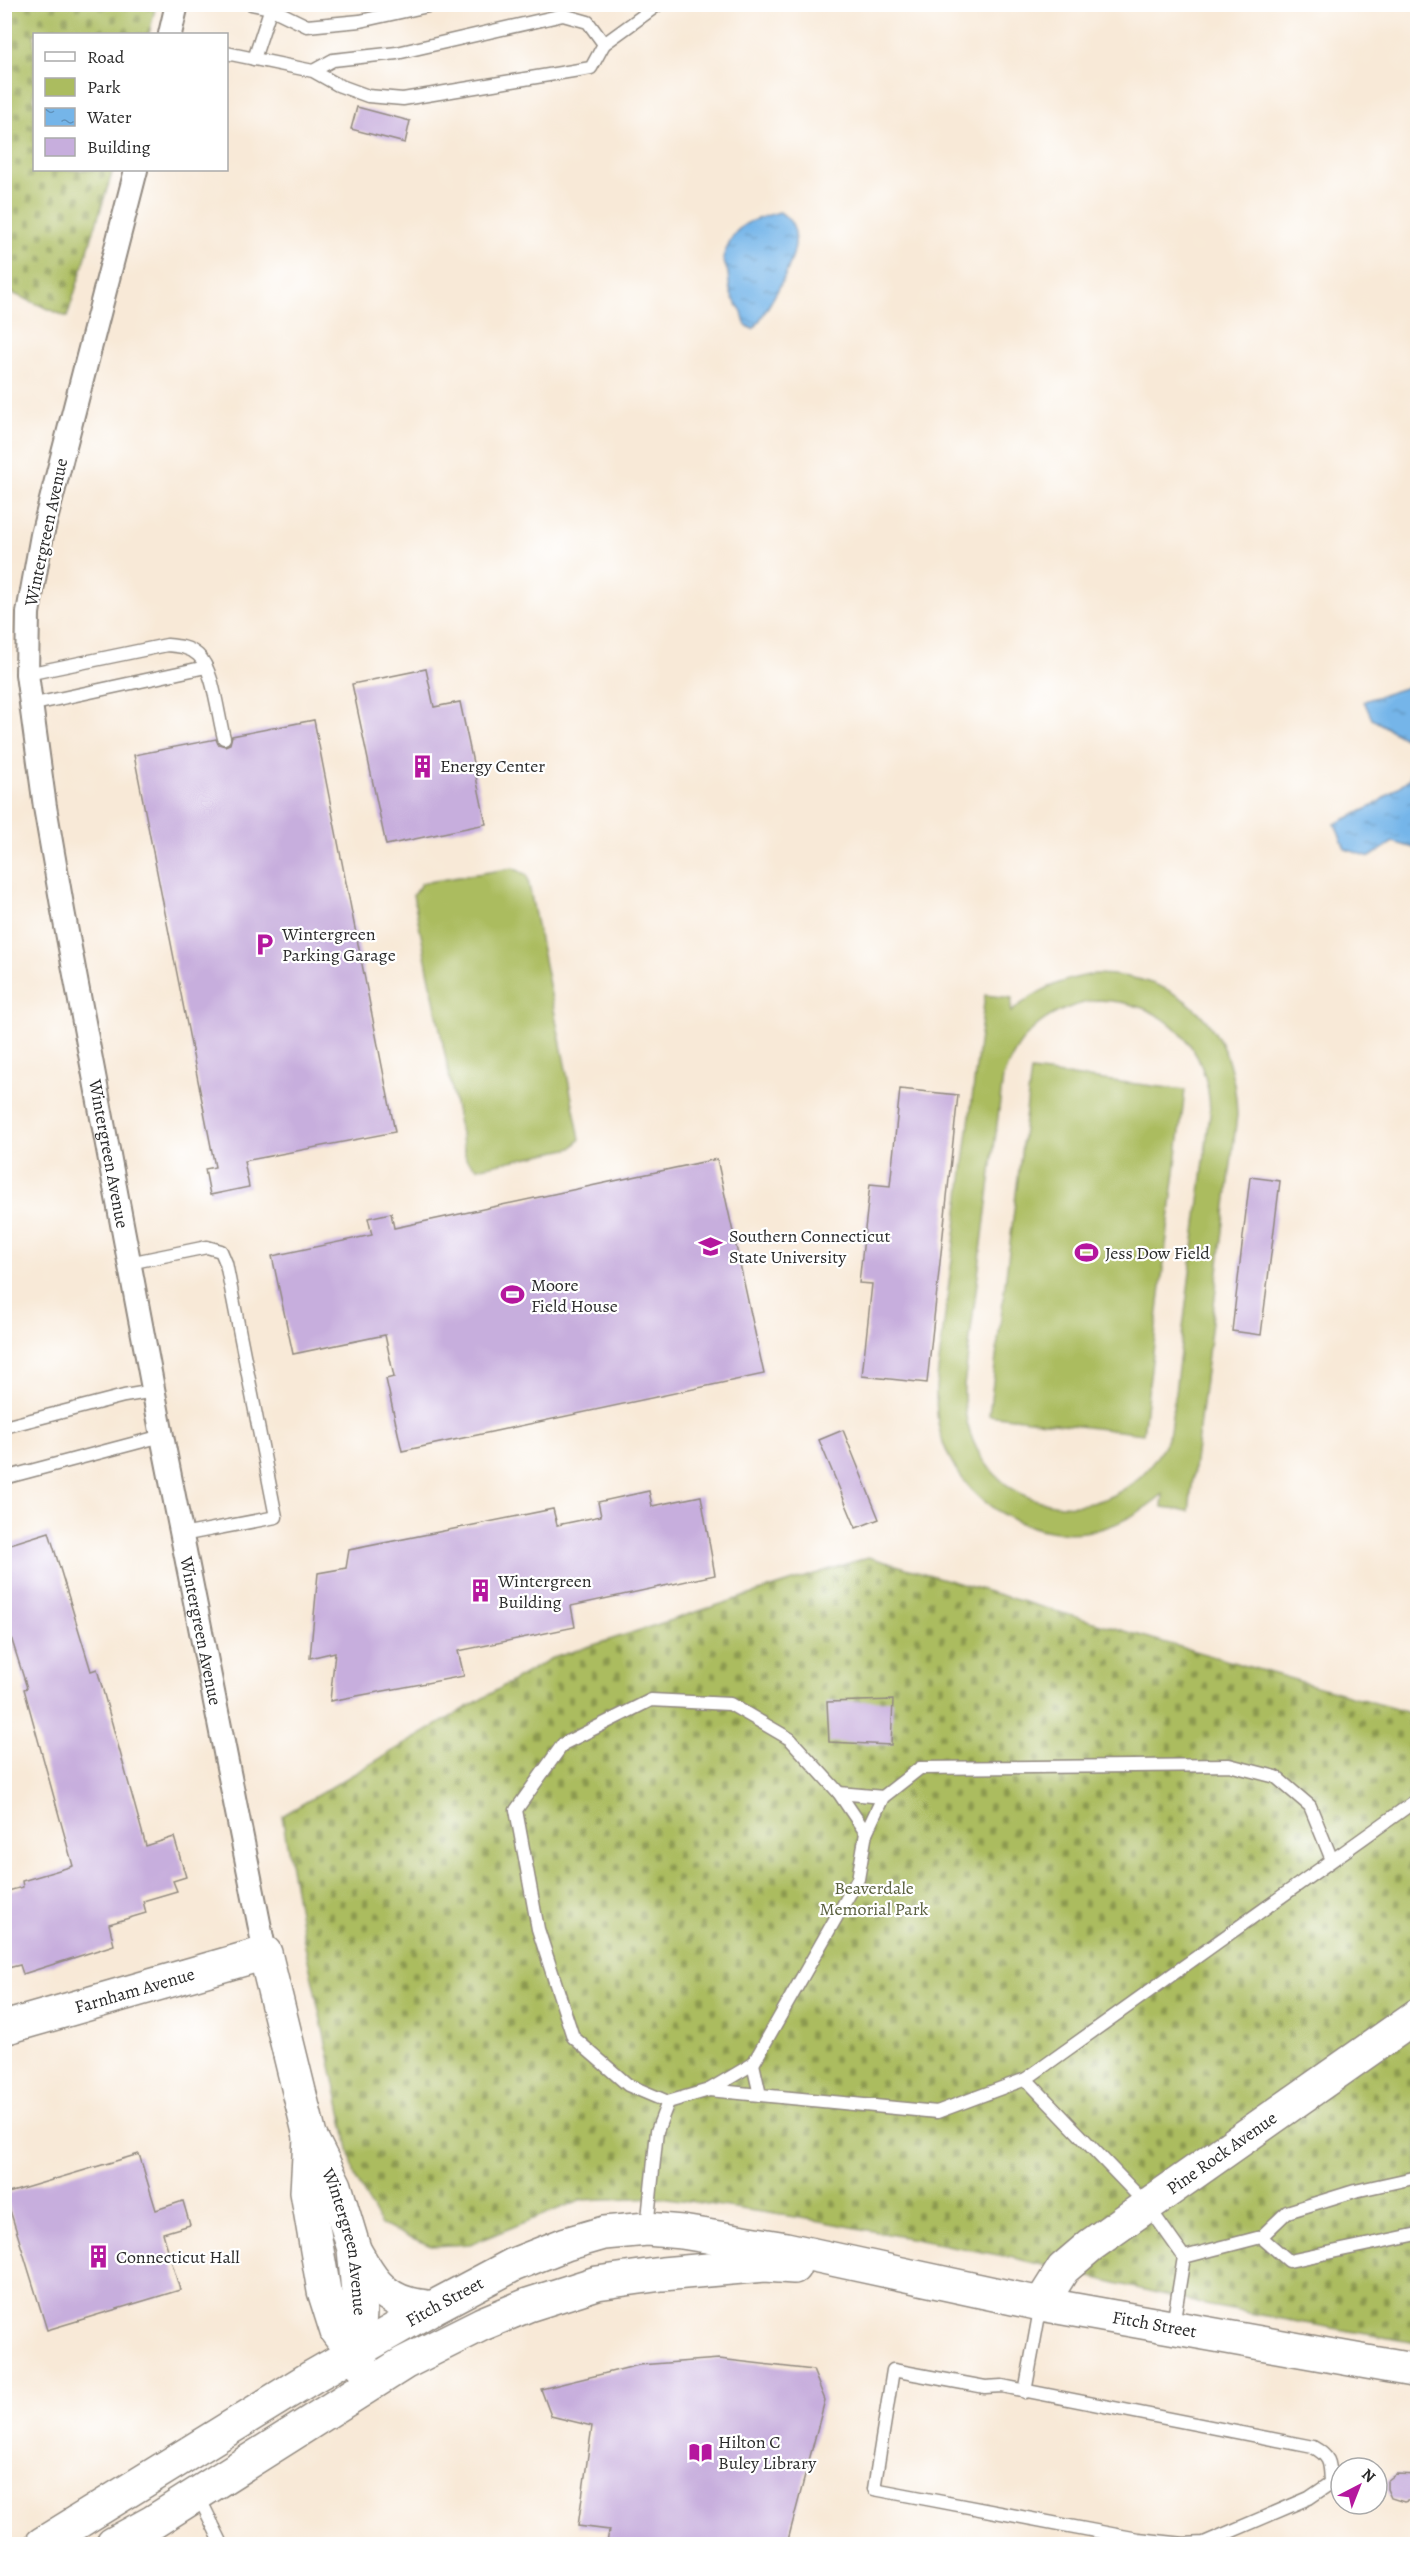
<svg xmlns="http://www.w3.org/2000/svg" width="1422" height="2549" font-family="Alegreya,serif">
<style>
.cemetery{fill:url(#cemetery-stones);stroke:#6b7445;stroke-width:1.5}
.green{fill:#abbc5f;stroke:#6b7445;stroke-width:1.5;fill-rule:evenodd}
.water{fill:url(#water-ripples);stroke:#50708a;stroke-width:1.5}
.building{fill:#c7aedd}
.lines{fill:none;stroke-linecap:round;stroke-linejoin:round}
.lane-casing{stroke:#928a81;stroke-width:15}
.street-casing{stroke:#928a81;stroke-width:26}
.secondary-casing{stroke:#928a81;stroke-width:36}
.lane{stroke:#fff;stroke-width:12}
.street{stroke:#fff;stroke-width:22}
.secondary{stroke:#fff;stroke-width:33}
.labels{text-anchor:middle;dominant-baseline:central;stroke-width:4.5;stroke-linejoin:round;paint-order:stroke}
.street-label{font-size:18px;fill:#2b2b2b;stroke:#fff}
.poi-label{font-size:18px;fill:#2b2b2b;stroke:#fff;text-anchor:start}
.park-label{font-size:18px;fill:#585e3d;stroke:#fff}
</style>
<defs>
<pattern id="cemetery-stones" width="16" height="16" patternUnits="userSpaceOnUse" patternTransform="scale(1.5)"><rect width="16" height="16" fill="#abbc5f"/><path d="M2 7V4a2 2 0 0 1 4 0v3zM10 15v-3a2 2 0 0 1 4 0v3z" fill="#8b994f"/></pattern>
<pattern id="water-ripples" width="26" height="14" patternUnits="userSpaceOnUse" patternTransform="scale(1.5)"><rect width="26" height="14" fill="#75b5e9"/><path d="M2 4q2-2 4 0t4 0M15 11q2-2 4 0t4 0" fill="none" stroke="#6093bd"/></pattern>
</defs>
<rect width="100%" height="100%" fill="#fff"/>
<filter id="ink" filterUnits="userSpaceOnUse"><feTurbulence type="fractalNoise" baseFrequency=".0167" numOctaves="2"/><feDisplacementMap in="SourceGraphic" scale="12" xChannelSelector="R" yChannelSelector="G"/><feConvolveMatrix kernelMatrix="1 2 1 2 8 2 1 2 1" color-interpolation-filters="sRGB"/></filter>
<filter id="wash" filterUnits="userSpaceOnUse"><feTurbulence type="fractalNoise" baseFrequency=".008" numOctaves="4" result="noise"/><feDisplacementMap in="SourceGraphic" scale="24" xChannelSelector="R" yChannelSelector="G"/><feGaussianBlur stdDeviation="1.35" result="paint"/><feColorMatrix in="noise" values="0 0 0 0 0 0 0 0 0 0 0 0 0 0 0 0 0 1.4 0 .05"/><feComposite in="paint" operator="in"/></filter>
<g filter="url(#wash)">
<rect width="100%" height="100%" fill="#f8e9d7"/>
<g class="cemetery">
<polygon points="5,4 156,5 149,34 34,34 34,170 113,170 67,317 5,290"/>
<polygon points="868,1557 1417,1715 1417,2343 1210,2306 1014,2258 815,2220 661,2197 580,2200 471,2244 431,2246 381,2225 355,2177 304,1941 282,1816 550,1659"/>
</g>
<g class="green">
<polygon points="513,868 527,875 580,1139 572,1148 477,1168 466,1159 413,895 422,883"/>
<path d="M1095,974C1183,975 1235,1027 1237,1115L1189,1511L1162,1508L1163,1494C1145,1509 1127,1521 1104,1528C1034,1548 957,1502 940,1432C936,1417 936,1402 936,1387L985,995L1012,998L1011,1012C1037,990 1061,979 1095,974ZM1097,1000C1165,1001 1209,1045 1210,1113L1170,1432C1120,1552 959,1516 964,1386L1003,1077C1021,1030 1049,1009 1097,1000Z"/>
<polygon points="1031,1071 1185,1090 1143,1434 989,1415"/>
</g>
<g class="water">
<path d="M780,212C785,216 791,220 793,226C805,251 770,304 756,326L753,329C740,325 746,315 739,307C728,292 730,291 728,273C727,268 724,264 723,259C723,255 726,250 728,246C736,222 758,218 780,212Z"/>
<polygon points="1417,684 1417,849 1393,842 1370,857 1345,849 1335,824 1373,806 1410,778 1413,743 1372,719 1364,701"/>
</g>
<g id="blocks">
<g class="building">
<polygon points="357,107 410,121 405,143 351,129"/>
<polygon points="426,669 434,707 460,702 486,824 386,845 352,684"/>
<polygon points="314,720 395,1132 244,1161 249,1187 210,1195 205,1169 215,1167 134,755 216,739 218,744 225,746 230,744 232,736"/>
<polygon points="900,1089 958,1095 927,1383 862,1376 872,1284 859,1283 870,1184 890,1186"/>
<polygon points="717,1159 764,1374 402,1451 386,1379 394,1377 385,1335 293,1354 272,1256 372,1235 368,1218 391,1213 394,1228"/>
<polygon points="1250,1177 1280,1181 1261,1335 1232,1331"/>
<polygon points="843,1430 879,1519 856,1528 819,1440"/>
<polygon points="649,1491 652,1506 701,1496 715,1575 571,1606 575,1627 458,1651 464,1676 330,1701 335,1652 310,1658 318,1573 346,1568 349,1550 553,1509 557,1525 601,1516 598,1502"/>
<polygon points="49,1532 91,1671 97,1669 146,1846 174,1837 186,1877 173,1881 177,1891 143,1901 146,1913 109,1924 114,1945 23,1974 20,1965 4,1969 4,1892 23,1887 22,1881 73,1866 24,1689 27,1688 4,1615 4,1546"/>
<polygon points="893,1700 891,1745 829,1742 827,1702"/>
<polygon points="139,2154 156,2210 183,2201 190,2225 163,2233 180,2290 47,2330 5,2194"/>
<polygon points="719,2359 813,2370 825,2400 787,2544 607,2544 609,2530 578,2526 592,2426 551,2416 541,2389 639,2365"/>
<polygon points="1396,2474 1418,2475 1418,2498 1404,2502 1391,2498 1387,2489 1387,2481"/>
</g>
</g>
</g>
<g filter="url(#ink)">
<use href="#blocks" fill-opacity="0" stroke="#928a81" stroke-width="1.5"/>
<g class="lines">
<defs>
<g id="lane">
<polyline points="251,4 270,8 307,26 360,21 437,4"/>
<polyline points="604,44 659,4"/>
<polyline points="226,53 313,71 338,85 368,96 403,99 591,68 604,44 588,22 563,15 397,53 333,60 313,71"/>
<polyline points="254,59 272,4"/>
<path d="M27,674L167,645C179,646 189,647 198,655C214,669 218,717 224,738"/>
<polyline points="30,705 206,667"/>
<polyline points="129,1263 207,1247 221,1251 226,1263 276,1517 182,1535"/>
<polyline points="4,1427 124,1396 154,1391"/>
<polyline points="4,1478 162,1436"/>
<polygon points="651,1700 730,1704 790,1739 839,1793 866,1833 858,1879 753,2064 709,2090 668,2102 628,2085 573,2037 538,1929 516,1810 563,1744"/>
<polyline points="839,1793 883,1797"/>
<polyline points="866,1833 883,1797 920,1768 1229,1765 1276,1777 1310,1806 1332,1860"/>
<polyline points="753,2064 760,2095 937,2112 1026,2079 1418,1799"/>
<polyline points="1026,2079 1148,2206 1184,2257 1173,2325"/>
<polyline points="709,2090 760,2095"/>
<polyline points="647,2228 657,2131 668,2102"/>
<polyline points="1261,2237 1289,2261 1418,2234"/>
<polyline points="1184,2257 1261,2237 1287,2212 1355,2191 1418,2177"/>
<path d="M893,2370L985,2387L1002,2386L1313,2447C1331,2457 1330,2463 1331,2483L1309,2498L1204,2543L1184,2544L1138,2539L874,2489Z"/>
<polyline points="1025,2392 1041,2304"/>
<polyline points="198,2495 222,2544"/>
</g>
<g id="street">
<polyline points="170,34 177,4"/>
<path id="s1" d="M136,170L42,535L28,613L27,674L45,807L63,911L162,1436L265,1953"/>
</g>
<g id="secondary">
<path id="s2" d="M4,2028L265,1953L310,2136L335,2186L354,2249L360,2313L358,2335L353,2352"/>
<polyline points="310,2138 307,2192 324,2291 337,2332 362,2365"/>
<path d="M356,2253C369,2276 381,2297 409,2304C416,2306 424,2306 432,2308"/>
<path id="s3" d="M1041,2304L1063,2269L1091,2245L1418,2015"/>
<path id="s4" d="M42,2544L312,2377L432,2308L513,2265L566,2244L604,2233L647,2229L682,2232L786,2249L1041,2304L1418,2371"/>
<polyline points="113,2544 153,2522 404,2363 482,2324 528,2305 597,2283 662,2274 765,2265 794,2267"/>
</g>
</defs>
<use href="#lane" class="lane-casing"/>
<use href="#street" class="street-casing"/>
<use href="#secondary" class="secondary-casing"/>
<use href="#lane" class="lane"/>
<use href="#street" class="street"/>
<use href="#secondary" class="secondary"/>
</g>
</g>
<defs>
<symbol id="building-bare" viewBox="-9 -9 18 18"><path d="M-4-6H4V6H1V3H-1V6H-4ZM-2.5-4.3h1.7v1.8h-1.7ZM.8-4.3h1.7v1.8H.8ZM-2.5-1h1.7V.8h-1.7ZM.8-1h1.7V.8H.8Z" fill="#b5179e" stroke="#fff" stroke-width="2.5" paint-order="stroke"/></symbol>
<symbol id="parking-bare" viewBox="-9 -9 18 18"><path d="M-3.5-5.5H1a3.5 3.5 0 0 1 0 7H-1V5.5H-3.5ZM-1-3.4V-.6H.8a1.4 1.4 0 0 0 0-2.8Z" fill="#b5179e" stroke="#fff" stroke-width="2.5" paint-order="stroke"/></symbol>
<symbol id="university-bare" viewBox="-9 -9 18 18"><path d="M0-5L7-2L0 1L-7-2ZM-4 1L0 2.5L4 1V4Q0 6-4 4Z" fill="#b5179e" stroke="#fff" stroke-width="2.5" paint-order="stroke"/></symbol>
<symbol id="stadium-bare" viewBox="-9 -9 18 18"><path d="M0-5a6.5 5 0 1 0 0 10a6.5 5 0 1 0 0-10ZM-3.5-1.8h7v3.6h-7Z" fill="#b5179e" stroke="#fff" stroke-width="2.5" paint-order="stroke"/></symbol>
<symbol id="library-bare" viewBox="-9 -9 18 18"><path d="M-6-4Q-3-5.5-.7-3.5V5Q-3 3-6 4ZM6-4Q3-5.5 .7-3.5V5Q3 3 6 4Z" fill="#b5179e" stroke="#fff" stroke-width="2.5" paint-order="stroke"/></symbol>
</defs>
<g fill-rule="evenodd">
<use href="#building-bare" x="406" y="750" width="33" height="33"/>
<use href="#parking-bare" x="248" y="928" width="33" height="33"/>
<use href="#university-bare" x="694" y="1230" width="33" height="33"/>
<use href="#stadium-bare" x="1070" y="1236" width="33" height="33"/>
<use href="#stadium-bare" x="496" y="1278" width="33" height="33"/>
<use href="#building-bare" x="464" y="1574" width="33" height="33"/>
<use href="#building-bare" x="82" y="2240" width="33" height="33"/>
<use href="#library-bare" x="684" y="2436" width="33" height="33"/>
</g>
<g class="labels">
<g class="street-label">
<text transform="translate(46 532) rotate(-78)">Wintergreen Avenue</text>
<text stroke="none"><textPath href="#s1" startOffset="1004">Wintergreen Avenue</textPath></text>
<text stroke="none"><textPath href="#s1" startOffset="1490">Wintergreen Avenue</textPath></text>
<text stroke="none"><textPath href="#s2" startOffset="136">Farnham Avenue</textPath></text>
<text stroke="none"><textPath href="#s3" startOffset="238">Pine Rock Avenue</textPath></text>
<text stroke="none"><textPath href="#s2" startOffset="573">Wintergreen Avenue</textPath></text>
<text stroke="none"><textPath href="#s4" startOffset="470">Fitch Street</textPath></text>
<text stroke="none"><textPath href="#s4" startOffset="1204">Fitch Street</textPath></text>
</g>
<g class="poi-label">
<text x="440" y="766">Energy Center</text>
<text x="282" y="934">Wintergreen<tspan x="282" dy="21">Parking Garage</tspan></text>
<text x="729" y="1236">Southern Connecticut<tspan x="729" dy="21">State University</tspan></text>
<text x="1105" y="1253">Jess Dow Field</text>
<text x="531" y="1285">Moore<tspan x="531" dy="21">Field House</tspan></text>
<text x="498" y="1581">Wintergreen<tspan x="498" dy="21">Building</tspan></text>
<text x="116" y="2257">Connecticut Hall</text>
<text x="718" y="2442">Hilton C<tspan x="718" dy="21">Buley Library</tspan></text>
</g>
<g class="park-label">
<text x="874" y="1888">Beaverdale<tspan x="874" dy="21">Memorial Park</tspan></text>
</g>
</g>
<rect width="1422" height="2549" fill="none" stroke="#fff" stroke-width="24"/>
<rect x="33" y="33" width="195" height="138" fill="#ffffff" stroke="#aaaaaa" stroke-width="1.5"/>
<rect x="45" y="52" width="30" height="9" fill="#ffffff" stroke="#aaaaaa" stroke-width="1.5"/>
<text x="87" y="63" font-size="18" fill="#2b2b2b">Road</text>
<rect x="45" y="78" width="30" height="18" fill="#abbc5f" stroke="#aaaaaa" stroke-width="1.5"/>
<text x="87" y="93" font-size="18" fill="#2b2b2b">Park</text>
<rect x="45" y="108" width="30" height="18" fill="url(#water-ripples)" stroke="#aaaaaa" stroke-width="1.5"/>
<text x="87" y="123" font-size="18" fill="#2b2b2b">Water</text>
<rect x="45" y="138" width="30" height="18" fill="#c7aedd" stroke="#aaaaaa" stroke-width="1.5"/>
<text x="87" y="153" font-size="18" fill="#2b2b2b">Building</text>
<g transform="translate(1359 2486) rotate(42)"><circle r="28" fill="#ffffff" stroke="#aaaaaa" stroke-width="1.5"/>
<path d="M0-4.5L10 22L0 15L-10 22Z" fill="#b5179e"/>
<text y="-9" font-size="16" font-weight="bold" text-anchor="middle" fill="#2b2b2b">N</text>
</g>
</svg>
